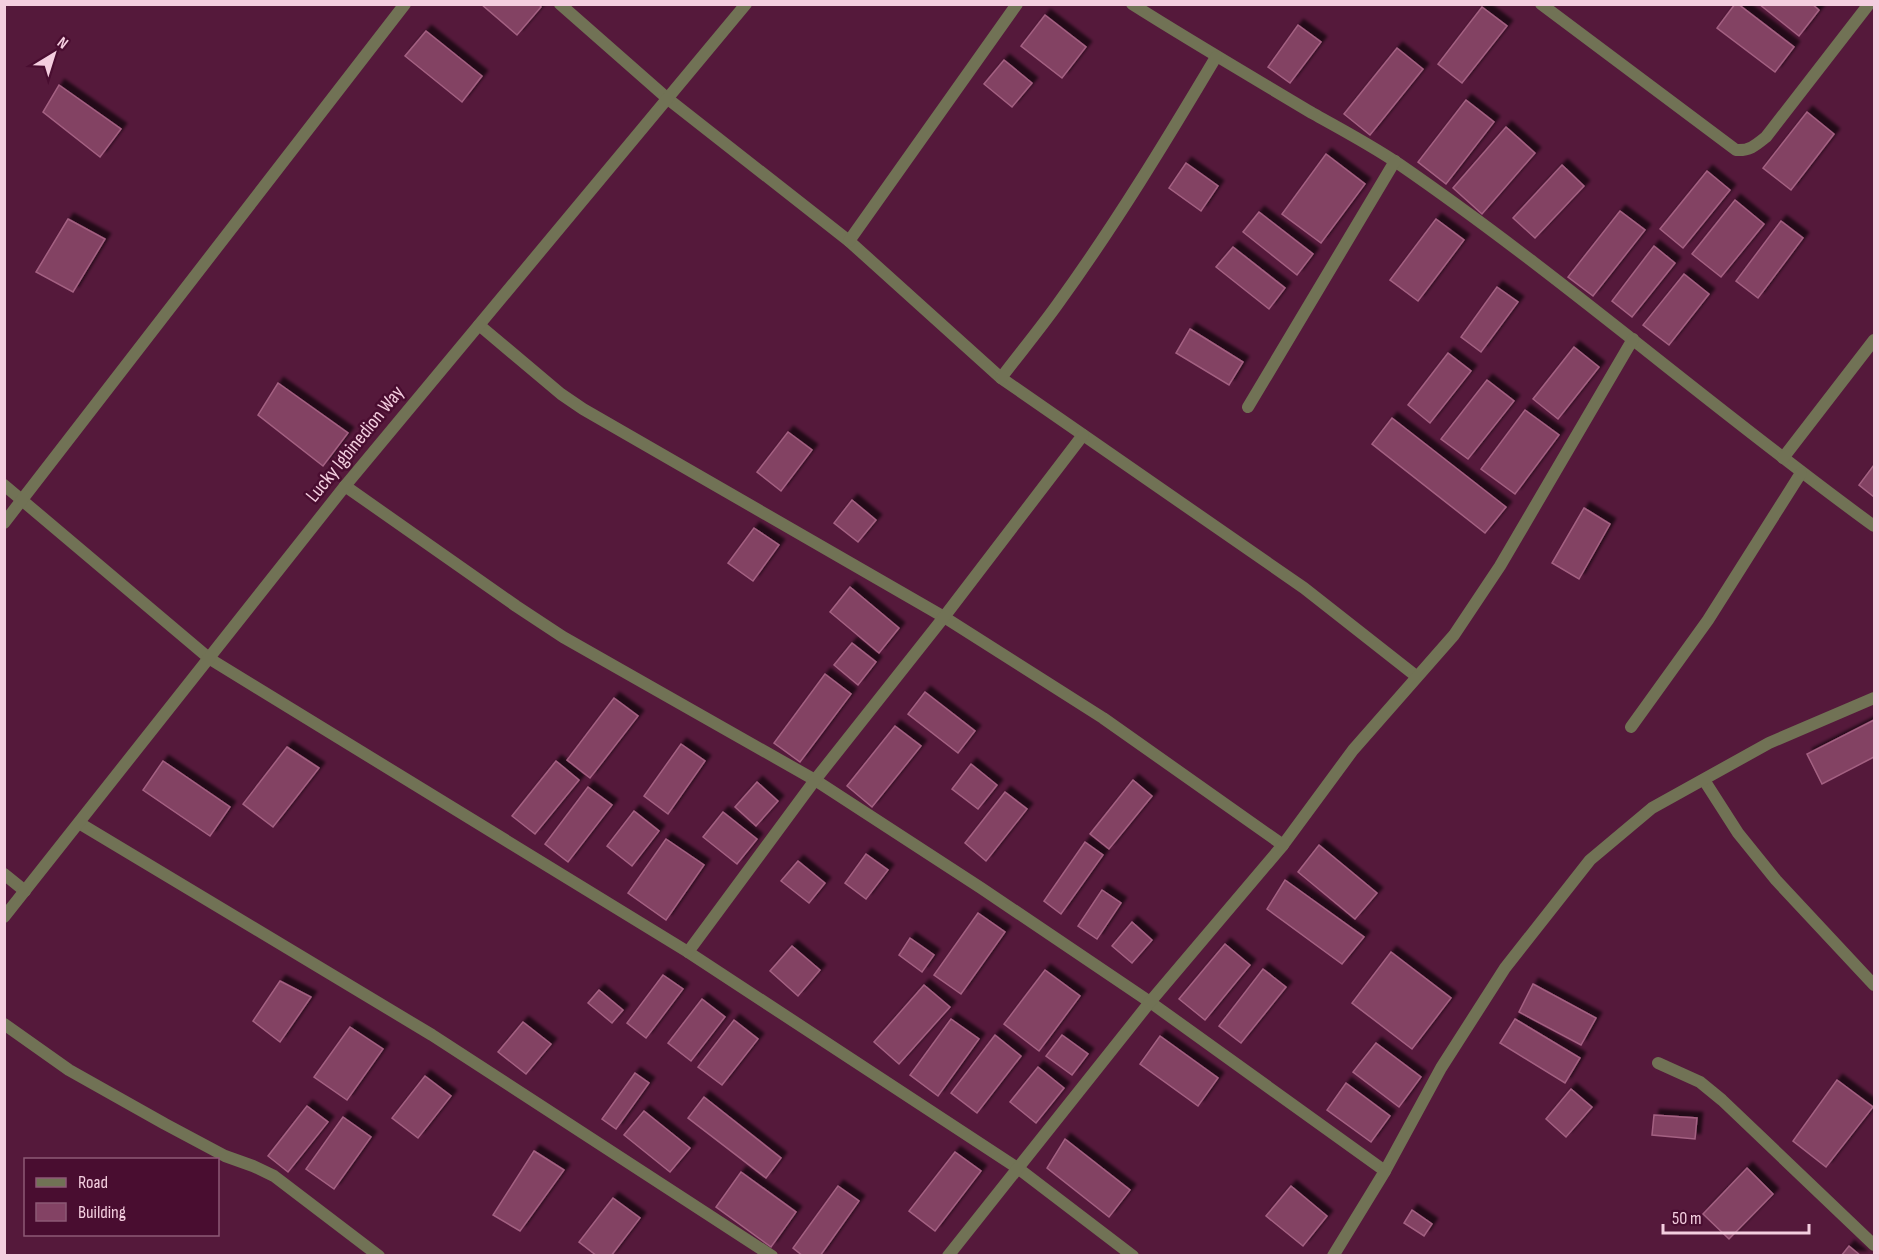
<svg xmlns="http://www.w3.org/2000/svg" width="1879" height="1260" font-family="'Sofia Sans Condensed',sans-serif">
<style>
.building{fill:#834264;stroke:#a46182;stroke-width:1.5;filter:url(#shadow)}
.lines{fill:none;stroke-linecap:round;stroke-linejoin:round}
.minor{stroke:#717255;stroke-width:12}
.tertiary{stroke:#717255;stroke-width:12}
.labels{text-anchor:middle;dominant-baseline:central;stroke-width:5;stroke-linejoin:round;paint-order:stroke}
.street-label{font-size:20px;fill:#f4cedf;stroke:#490d30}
</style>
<defs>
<filter id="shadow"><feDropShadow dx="5.5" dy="-5.5" stdDeviation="1.5" flood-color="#0009"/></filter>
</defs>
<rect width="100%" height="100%" fill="#55193b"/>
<g class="building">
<polygon points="481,4 539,4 541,7 517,35"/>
<polygon points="1735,4 1738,4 1794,47 1775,72 1717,28"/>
<polygon points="1759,4 1812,4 1819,10 1799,36"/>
<polygon points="1482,7 1507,26 1462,83 1438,64"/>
<polygon points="1045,15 1086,47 1062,78 1021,46"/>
<polygon points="1298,25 1321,42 1290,83 1268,67"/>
<polygon points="426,31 482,76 462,102 405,56"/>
<polygon points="1397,48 1423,69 1370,135 1344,114"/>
<polygon points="1004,60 1032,83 1012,107 984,84"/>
<polygon points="59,85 121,129 100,157 43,112"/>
<polygon points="1466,100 1494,122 1446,184 1418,162"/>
<polygon points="1807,112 1834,134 1791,190 1763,168"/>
<polygon points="1506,127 1535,153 1482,214 1453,188"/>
<polygon points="1326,154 1365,184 1321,243 1282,214"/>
<polygon points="1186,163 1218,186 1201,211 1169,188"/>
<polygon points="1562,165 1584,186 1535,238 1513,218"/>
<polygon points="1707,171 1730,190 1683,248 1660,229"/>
<polygon points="1735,200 1764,224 1721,277 1692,254"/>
<polygon points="1620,211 1645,230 1593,296 1568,277"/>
<polygon points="1259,212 1313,254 1297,275 1243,232"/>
<polygon points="68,219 105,239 73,292 36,272"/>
<polygon points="1436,219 1464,240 1418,301 1390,280"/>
<polygon points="1781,221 1803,238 1758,298 1736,281"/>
<polygon points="1654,246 1675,263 1632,317 1612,301"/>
<polygon points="1233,247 1285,288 1269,309 1216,267"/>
<polygon points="1684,274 1709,294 1669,345 1643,325"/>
<polygon points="1497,287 1518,302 1481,352 1461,337"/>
<polygon points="1190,329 1243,362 1229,385 1176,353"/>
<polygon points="1574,347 1599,367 1558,419 1533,399"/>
<polygon points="1448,353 1471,371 1430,423 1408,405"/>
<polygon points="1487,380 1514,401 1468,459 1441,439"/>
<polygon points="278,383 348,433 323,466 258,415"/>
<polygon points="1525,410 1559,435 1515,494 1481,469"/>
<polygon points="1392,418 1506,507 1485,533 1372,444"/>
<polygon points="788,432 812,450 781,491 757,472"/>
<polygon points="1874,465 1874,497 1859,485"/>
<polygon points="852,500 876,520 858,542 834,523"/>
<polygon points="1584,508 1610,524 1579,579 1552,563"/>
<polygon points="754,528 779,545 753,581 728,563"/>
<polygon points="850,587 899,628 879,653 830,612"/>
<polygon points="852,643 876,662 858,685 834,665"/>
<polygon points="825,674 851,694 800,762 774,743"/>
<polygon points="925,692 975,731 958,753 908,714"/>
<polygon points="614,698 638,716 590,778 567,760"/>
<polygon points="1874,720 1874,757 1822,784 1807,754"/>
<polygon points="895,726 921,746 872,807 847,786"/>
<polygon points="681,744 705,761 668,814 644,796"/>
<polygon points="287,747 319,768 273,827 243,804"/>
<polygon points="163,761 230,807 210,836 143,790"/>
<polygon points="556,761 579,780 535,834 512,816"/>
<polygon points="971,764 997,785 978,809 952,789"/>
<polygon points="1133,780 1152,796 1109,849 1090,834"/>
<polygon points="757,782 778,801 756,826 735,807"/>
<polygon points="588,787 612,805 568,862 545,844"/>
<polygon points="1005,792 1027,809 986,861 965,843"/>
<polygon points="634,811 659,831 632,866 607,846"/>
<polygon points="723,812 757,839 737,864 703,837"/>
<polygon points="666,839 704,865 666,920 628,893"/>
<polygon points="1085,842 1103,855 1061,914 1044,901"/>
<polygon points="1319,845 1377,893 1355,919 1298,872"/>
<polygon points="866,854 888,870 866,899 845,883"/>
<polygon points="798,861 825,883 809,903 781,881"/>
<polygon points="1285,880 1364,937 1342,964 1267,909"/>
<polygon points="1102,890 1121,903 1097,939 1078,926"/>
<polygon points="978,913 1005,932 961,994 934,975"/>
<polygon points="1132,922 1152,940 1132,963 1112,946"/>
<polygon points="910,938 934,955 922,972 899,955"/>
<polygon points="1225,944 1250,965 1205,1020 1179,999"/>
<polygon points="792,946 820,970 798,996 770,971"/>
<polygon points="1391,952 1451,998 1412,1049 1352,1003"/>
<polygon points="1263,969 1286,987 1241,1043 1219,1026"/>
<polygon points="1045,970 1080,996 1039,1051 1004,1024"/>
<polygon points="663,975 683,989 646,1038 627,1023"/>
<polygon points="280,981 311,997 280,1042 253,1021"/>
<polygon points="1533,984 1596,1018 1581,1045 1519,1012"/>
<polygon points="924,985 950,1007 899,1064 874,1042"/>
<polygon points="599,990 623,1010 612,1023 588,1003"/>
<polygon points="702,999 725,1017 691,1061 668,1043"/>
<polygon points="951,1019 979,1039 938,1096 910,1075"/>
<polygon points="1515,1019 1580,1058 1565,1083 1500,1043"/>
<polygon points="734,1020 758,1039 722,1085 698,1067"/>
<polygon points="523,1022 551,1044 526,1074 498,1052"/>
<polygon points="350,1027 383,1049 347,1100 314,1077"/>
<polygon points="995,1035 1021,1056 977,1113 951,1093"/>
<polygon points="1062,1035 1088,1054 1072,1075 1046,1056"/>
<polygon points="1160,1036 1218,1078 1198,1106 1140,1064"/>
<polygon points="1376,1043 1421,1077 1399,1107 1353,1072"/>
<polygon points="1038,1067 1064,1088 1036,1123 1010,1102"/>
<polygon points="635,1073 649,1083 616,1129 602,1119"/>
<polygon points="425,1076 451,1096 418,1138 392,1118"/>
<polygon points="1837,1080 1873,1107 1826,1167 1793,1141"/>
<polygon points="1346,1083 1390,1116 1371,1142 1327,1110"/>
<polygon points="1571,1089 1592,1107 1566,1137 1546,1119"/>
<polygon points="704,1097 781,1158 766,1178 688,1118"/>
<polygon points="307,1106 328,1122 288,1172 268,1156"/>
<polygon points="644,1111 690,1148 670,1172 624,1135"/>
<polygon points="1654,1115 1697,1118 1695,1139 1652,1135"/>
<polygon points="343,1117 371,1137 334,1189 306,1169"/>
<polygon points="1065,1139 1130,1190 1109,1217 1047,1168"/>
<polygon points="534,1151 564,1170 520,1231 493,1215"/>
<polygon points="955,1152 981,1171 935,1231 909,1211"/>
<polygon points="1747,1168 1773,1194 1729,1239 1703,1214"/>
<polygon points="741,1172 796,1212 771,1247 716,1207"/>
<polygon points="838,1186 859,1201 820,1256 803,1256 793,1248"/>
<polygon points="1291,1186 1327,1216 1303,1246 1266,1216"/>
<polygon points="613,1198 640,1218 611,1256 597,1256 579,1242"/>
<polygon points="1412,1210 1432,1224 1424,1236 1404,1223"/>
<polygon points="1849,1246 1861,1256 1841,1256"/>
</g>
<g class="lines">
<g class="minor">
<polyline points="560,4 668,99 849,241 1001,378 1304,588 1416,676"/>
<path d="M1132,4C1192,42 1252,77 1312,113C1341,129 1371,145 1399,164C1563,277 1713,409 1874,526"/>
<path d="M1541,4L1736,150C1749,151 1755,146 1766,137L1869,4"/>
<polyline points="849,241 1017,4"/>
<polyline points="479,325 561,394 583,409 944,617 1103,718 1283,845"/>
<path d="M1001,378C1020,353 1039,330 1057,305C1115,225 1166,141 1216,57"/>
<polyline points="1248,407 1395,161"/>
<polyline points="1783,458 1874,340"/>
<polyline points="4,485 210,659 688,952 1019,1169 1133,1256"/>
<polyline points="345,486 516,606 563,637 815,780 981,888 1150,1002 1385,1171"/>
<polyline points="4,523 405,4"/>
<polyline points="1631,727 1708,620 1801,473"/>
<polyline points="1704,780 1738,833 1776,880 1874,985"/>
<polyline points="79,823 432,1035 772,1256"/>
<polyline points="4,874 25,891"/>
<polyline points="688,952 815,780 944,617 1083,435"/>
<polyline points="4,1024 69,1070 165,1124 225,1156 253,1166 274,1176 379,1256"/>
<polyline points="1658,1063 1700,1082 1722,1100 1874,1245"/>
<polyline points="948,1256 1150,1002 1283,845 1353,750 1454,635 1500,566 1633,339"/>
<polyline points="1333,1256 1385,1171 1441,1068 1505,968 1590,860 1652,808 1769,743 1874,698"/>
</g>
<polyline class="tertiary" points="4,917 345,486 746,4"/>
</g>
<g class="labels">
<g class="street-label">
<text transform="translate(355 444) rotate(-51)">Lucky Igbinedion Way</text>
</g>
</g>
<rect width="1879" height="1260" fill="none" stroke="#f4cedf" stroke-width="12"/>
<rect x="24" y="1158" width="195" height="78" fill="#490d30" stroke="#8d5a76" stroke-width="1.5"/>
<rect x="36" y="1178" width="30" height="9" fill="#717255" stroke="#8d5a76" stroke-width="1.5"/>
<text x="78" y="1188" font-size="18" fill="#f4cedf">Road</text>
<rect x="36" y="1203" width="30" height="18" fill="#834264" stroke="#8d5a76" stroke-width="1.5"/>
<text x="78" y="1218" font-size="18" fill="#f4cedf">Building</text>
<g transform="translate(54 54) rotate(38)" stroke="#490d30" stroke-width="4.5" paint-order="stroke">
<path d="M0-4.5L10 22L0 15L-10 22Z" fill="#f4cedf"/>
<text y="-9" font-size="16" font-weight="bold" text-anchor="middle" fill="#f4cedf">N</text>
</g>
<path d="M1663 1224v9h146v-9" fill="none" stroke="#f4cedf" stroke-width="3"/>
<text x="1672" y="1224" font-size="18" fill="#f4cedf" stroke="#490d30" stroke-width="4.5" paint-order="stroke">50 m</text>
</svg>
